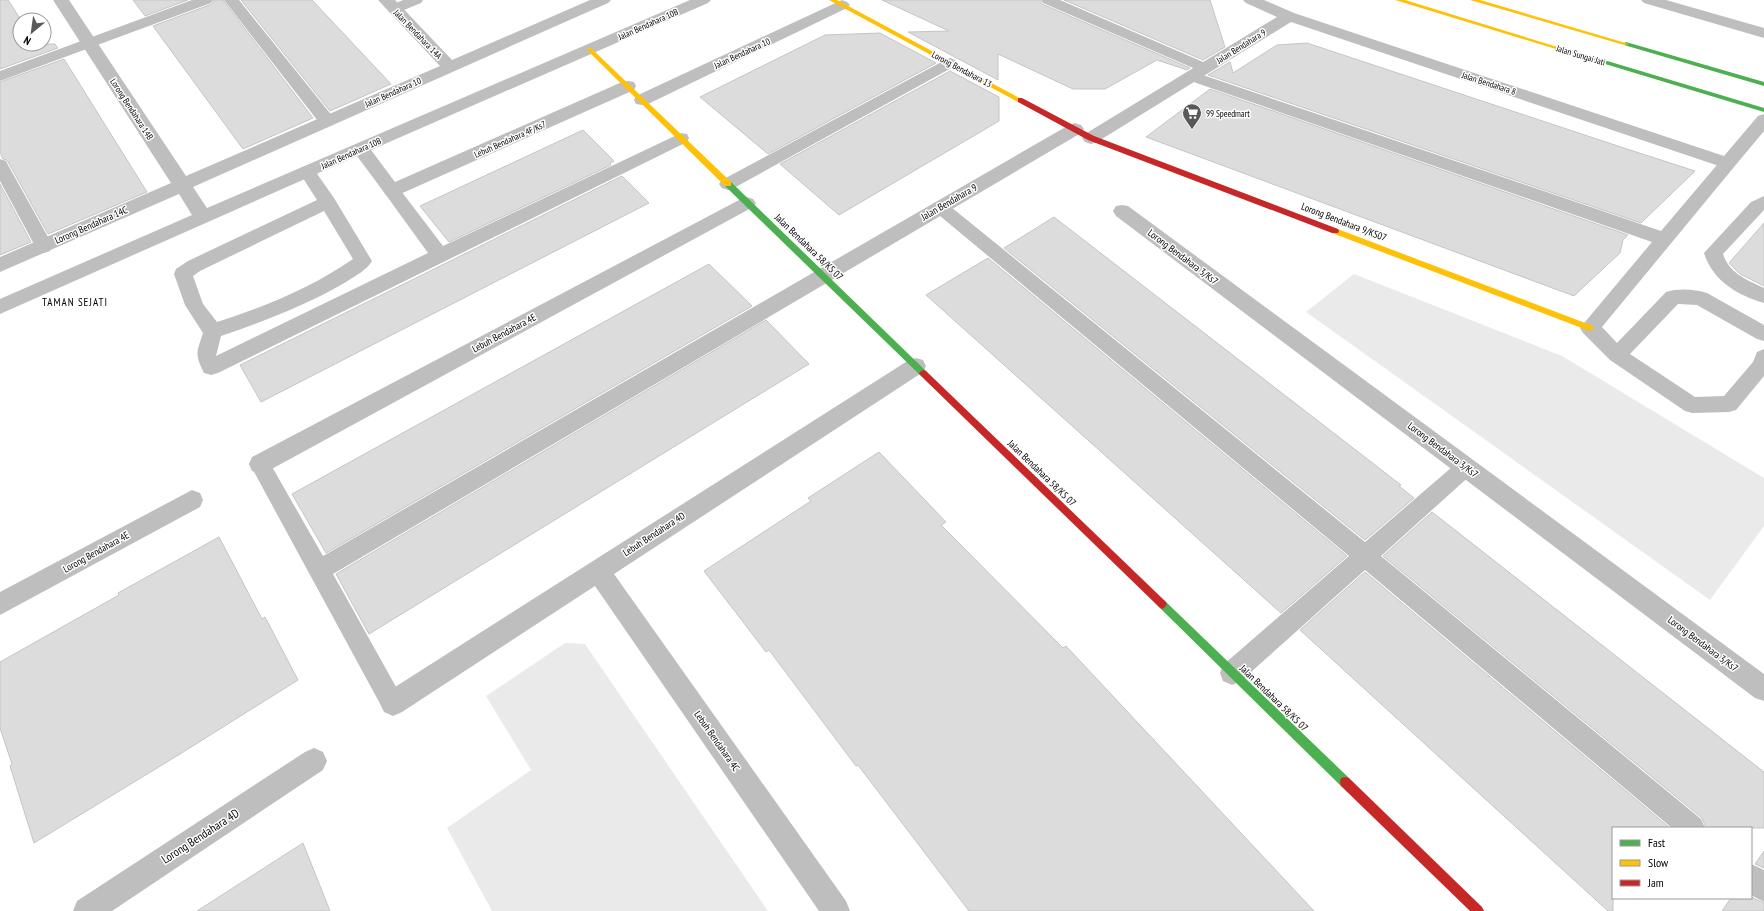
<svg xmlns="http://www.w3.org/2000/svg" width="1764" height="911" font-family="'PT Sans Narrow',sans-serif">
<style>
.green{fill:#eaeaea}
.building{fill:#dcdcdc;stroke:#c5c5c5}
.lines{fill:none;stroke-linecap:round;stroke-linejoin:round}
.lane{fill:#bebebe;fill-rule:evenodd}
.street{fill:#bebebe;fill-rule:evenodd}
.fast{fill:#4caf50;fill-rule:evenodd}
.slow{fill:#ffc107;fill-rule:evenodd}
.jam{fill:#c62828;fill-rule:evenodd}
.labels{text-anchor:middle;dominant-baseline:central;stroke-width:3;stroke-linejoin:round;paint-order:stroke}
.far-street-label{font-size:9px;fill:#000;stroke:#fff}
.far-poi-label{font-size:9px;fill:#000;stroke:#fff;text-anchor:start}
.street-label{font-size:10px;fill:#000;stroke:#fff}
.neighbourhood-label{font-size:11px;letter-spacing:1px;fill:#000;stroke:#fff}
.near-street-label{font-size:12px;fill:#000;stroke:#fff}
</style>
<rect width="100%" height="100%" fill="#fff"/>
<g class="green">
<polygon points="1354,274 1562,356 1764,478 1764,526 1710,600 1306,312"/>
<polygon points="565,643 585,644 768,911 492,911 447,828 531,770 486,696"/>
</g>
<g class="building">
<polygon points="0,0 8,0 21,20 20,44 55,44 58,48 0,69"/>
<polygon points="133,0 188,0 145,16"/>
<polygon points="214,0 223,0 313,118 243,149 153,26 212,4"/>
<polygon points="241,0 312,0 391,84 330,111"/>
<polygon points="882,0 1040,0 1042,4 1190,68 1187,70 1157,60 1105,89 1073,89 998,54 998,80 908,32 949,31"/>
<polygon points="1064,0 1210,0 1225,47 1203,60"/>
<polygon points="880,33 936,63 768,154 700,97 825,35"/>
<polygon points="1307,43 1627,149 1695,171 1641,223 1208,75 1230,62 1233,73 1277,45"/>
<polygon points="64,59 147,192 48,234 7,160 3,159 0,152 0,82"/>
<polygon points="950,71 999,97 999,121 839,215 780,164"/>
<polygon points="1210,89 1628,235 1623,240 1620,253 1574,296 1146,137"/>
<polygon points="583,130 614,161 610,163 611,165 449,242 420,206"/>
<polygon points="622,176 649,203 261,402 240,365"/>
<polygon points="0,184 31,242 0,255"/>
<polygon points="1054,217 1401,485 1399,486 1414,498 1365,540 1004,248"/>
<polygon points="1764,223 1764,286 1740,274 1729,263"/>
<polygon points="988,258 1347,556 1281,613 1272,605 926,295"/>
<polygon points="709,264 752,306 326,553 292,494"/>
<polygon points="766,320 809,364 369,634 336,574"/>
<polygon points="879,452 946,522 941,525 1063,648 1066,646 1314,911 969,911 858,765 856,766 769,650 766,652 704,571 811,501 808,498"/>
<polygon points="1432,512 1764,772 1764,828 1706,828 1702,818 1383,556"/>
<polygon points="219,537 262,619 265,617 298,680 180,754 34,843 10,766 12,764 0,728 0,662 119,595 118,593"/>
<polygon points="1365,572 1670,828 1613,828 1613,911 1608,911 1300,630"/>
<polygon points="303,843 330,911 197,911"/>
<polygon points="1764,851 1764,868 1755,864"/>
<polygon points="1751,897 1764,903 1764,911 1722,911 1731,898 1751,898"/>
</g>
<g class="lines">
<g class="lane">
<polygon points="192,0 213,0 211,3 0,81 0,71"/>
<polygon points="224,0 239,0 333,117 335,121 333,125 327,126 321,125"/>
<polygon points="403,0 423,0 421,3 399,12 394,13 389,12 387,9 389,6"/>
<polygon points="1041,0 1060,0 1210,65 1213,68 1210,71 1205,73 1200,71 1043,3"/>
<polygon points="950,58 955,60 958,63 955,66 734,188 728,190 722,188 719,184 722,180 945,60"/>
<path d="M1191,71L1661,231L1722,159L1728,157L1734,159L1736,163L1734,167L1602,327L1617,343L1666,292C1678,288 1695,289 1707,293L1764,325V341L1757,339L1697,305L1678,304L1630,354L1695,397L1724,396L1753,362L1757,352L1764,349V376L1736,410L1729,412L1692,413L1685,411L1610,360L1583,333L1580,328L1652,242L1185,79L1183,76L1185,73Z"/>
<path d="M681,133L687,134L689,138L687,142L218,373L211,375L204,373C194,353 197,352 203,333L185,305L174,274L176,269L188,261L317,200L299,172L301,168L307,166L313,168L334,198L372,261C367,270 355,276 346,282C307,305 264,321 221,336L216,356L428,253L386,195L383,191L386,187L392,185L398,187L443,246ZM324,211L353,259C311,288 264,307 217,322L203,304L193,276L200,271Z"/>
<polygon points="0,159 6,161 8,165 53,246 50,251 44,253 38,251 35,246 0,181"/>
<path d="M1764,196V210L1723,254C1729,273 1747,280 1764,288V303C1737,295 1713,281 1704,253L1751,202Z"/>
<polygon points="940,201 946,203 1365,542 1459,461 1466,458 1473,461 1477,467 1473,473 1381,556 1701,819 1705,828 1672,828 1365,570 1241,681 1232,685 1223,681 1220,673 1223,665 1349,556 934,211 931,207 934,203"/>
<polygon points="823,269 830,271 832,276 830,281 333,574 405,703 402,711 393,715 384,711 253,470 249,464 253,458 260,455 267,458 323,556 816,271"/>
<polygon points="1751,864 1764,870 1764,902 1751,895"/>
</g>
<g class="street">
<polygon points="53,0 69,0 186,176 440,66 378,0 395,0 452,60 590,0 611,0 608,3 193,187 207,208 690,0 711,0 708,3 371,150 395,182 622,82 628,81 634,82 636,86 634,90 398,195 392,197 386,195 357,156 0,314 0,299 192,215 179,194 0,272 0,257 171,183"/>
<polygon points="842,0 847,2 850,5 847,8 648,104 642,105 636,104 634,100 636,96"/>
<polygon points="1243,0 1264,0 1294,13 1724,156 1758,116 1764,114 1764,131 1734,167 1728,169 1291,22 1097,142 1091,144 1085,142 1082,138 1085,134 1277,17 1246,3"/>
<polygon points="1641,0 1666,0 1764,28 1764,38 1644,3"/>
<polygon points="1075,123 1081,125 1084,129 1081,133 830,281 823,283 816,281 813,276 816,271 1069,125"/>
<polygon points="747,197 753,199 756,203 753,207 268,471 260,473 252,471 249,464 252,457 741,199"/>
<polygon points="1122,205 1128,206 1764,674 1764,701 1755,698 1116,216 1113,211 1116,206"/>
<polygon points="916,358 923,360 926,366 923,372 614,574 846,901 850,911 819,911 595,586 402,712 393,716 384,712 380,703 384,694 909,360"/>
<polygon points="192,490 200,493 203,500 200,507 0,615 0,592"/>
<polygon points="314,748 323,752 327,761 323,770 112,911 73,911 77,901 305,752"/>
</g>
<g class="fast">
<polygon points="1626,42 1764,82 1764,86 1624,45 1624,43"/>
<polygon points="1574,51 1764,108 1764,112 1572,54 1571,53"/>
<polygon points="728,181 731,182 926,371 927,373 926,375 920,375 725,186 725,182"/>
<polygon points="1162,599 1165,601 1349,778 1350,782 1349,786 1345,787 1341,786 1159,607 1157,604 1159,601"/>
</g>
<g class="slow">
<polygon points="829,0 837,0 1023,100 1022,102 1018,102"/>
<polygon points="1395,0 1405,0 1577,53 1574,55 1572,54"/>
<polygon points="1470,0 1480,0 1629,44 1624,45"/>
<polygon points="590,48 592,49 731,182 731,186 725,186 588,51 587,50"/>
<polygon points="1335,228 1593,326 1594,328 1590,331 1587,330 1332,233 1332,229"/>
</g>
<g class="jam">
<polygon points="1018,98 1022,98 1094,136 1338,229 1339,231 1338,233 1332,233 1088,140 1018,102"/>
<polygon points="923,370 926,371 1165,601 1167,604 1165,607 1162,609 1159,607 920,375 919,373"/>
<polygon points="1345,777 1349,778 1482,907 1484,911 1470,911 1341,786 1340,782 1341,778"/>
</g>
</g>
<defs>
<symbol id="supermarket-pin" viewBox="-11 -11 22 30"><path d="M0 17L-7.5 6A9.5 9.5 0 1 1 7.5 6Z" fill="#595959" stroke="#fff"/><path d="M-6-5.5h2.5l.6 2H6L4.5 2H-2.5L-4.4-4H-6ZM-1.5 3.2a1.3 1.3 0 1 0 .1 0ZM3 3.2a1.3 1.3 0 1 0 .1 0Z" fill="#fff"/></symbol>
</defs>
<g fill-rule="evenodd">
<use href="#supermarket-pin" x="1181" y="102" width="22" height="30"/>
</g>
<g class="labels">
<g class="far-street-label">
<text transform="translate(648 24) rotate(-24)">Jalan Bendahara 10B</text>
<text transform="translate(418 34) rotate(46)">Jalan Bendahara 14A</text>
<text transform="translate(1241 46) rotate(-32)">Jalan Bendahara 9</text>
<text transform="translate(742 53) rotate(-25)">Jalan Bendahara 10</text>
<text transform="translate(1581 55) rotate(17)">Jalan Sungai Jati</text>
<text transform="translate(962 69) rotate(28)">Lorong Bendahara 13</text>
<text transform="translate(1489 83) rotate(18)">Jalan Bendahara 8</text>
<text transform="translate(393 92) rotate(-24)">Jalan Bendahara 10</text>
<text transform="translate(132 109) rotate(57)">Lorong Bendahara 14B</text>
<text transform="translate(510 139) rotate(-24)">Lebuh Bendahara 4F/Ks7</text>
<text transform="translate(351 153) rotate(-24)">Jalan Bendahara 10B</text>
</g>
<g class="far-poi-label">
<text x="1206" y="113">99 Speedmart</text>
</g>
<g class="street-label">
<text transform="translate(949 202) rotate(-30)">Jalan Bendahara 9</text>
<text transform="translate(1344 222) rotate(21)">Lorong Bendahara 9/KS07</text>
<text transform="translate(91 225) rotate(-24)">Lorong Bendahara 14C</text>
<text transform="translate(809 247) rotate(44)">Jalan Bendahara 58/KS 07</text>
<text transform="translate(1183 257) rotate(37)">Lorong Bendahara 3/Ks7</text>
<text transform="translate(504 333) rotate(-28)">Lebuh Bendahara 4E</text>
<text transform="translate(1443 450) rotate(37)">Lorong Bendahara 3/Ks7</text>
<text transform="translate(1042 473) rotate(44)">Jalan Bendahara 58/KS 07</text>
<text transform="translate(654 534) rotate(-33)">Lebuh Bendahara 4D</text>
<text transform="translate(96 552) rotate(-29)">Lorong Bendahara 4E</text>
<text transform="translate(1703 644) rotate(37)">Lorong Bendahara 3/Ks7</text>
<text transform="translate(1274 698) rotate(44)">Jalan Bendahara 58/KS 07</text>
<text transform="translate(717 741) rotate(55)">Lebuh Bendahara 4C</text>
</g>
<g class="neighbourhood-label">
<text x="75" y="302">TAMAN SEJATI</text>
</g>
<g class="near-street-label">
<text transform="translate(200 836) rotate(-33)">Lorong Bendahara 4D</text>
</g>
</g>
<rect x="1612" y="827" width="140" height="72" fill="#ffffff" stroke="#999999"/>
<rect x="1620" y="840" width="20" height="6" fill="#4caf50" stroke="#999999"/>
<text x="1648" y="847" font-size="12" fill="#000000">Fast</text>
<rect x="1620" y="860" width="20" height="6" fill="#ffc107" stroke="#999999"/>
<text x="1648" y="867" font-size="12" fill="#000000">Slow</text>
<rect x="1620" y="880" width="20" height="6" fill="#c62828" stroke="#999999"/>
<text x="1648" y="887" font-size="12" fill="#000000">Jam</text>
<g transform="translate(32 32) rotate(209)"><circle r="19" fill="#ffffff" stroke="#999999"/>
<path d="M0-3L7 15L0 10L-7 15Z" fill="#595959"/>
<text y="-6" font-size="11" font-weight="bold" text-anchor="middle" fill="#000000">N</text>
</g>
</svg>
